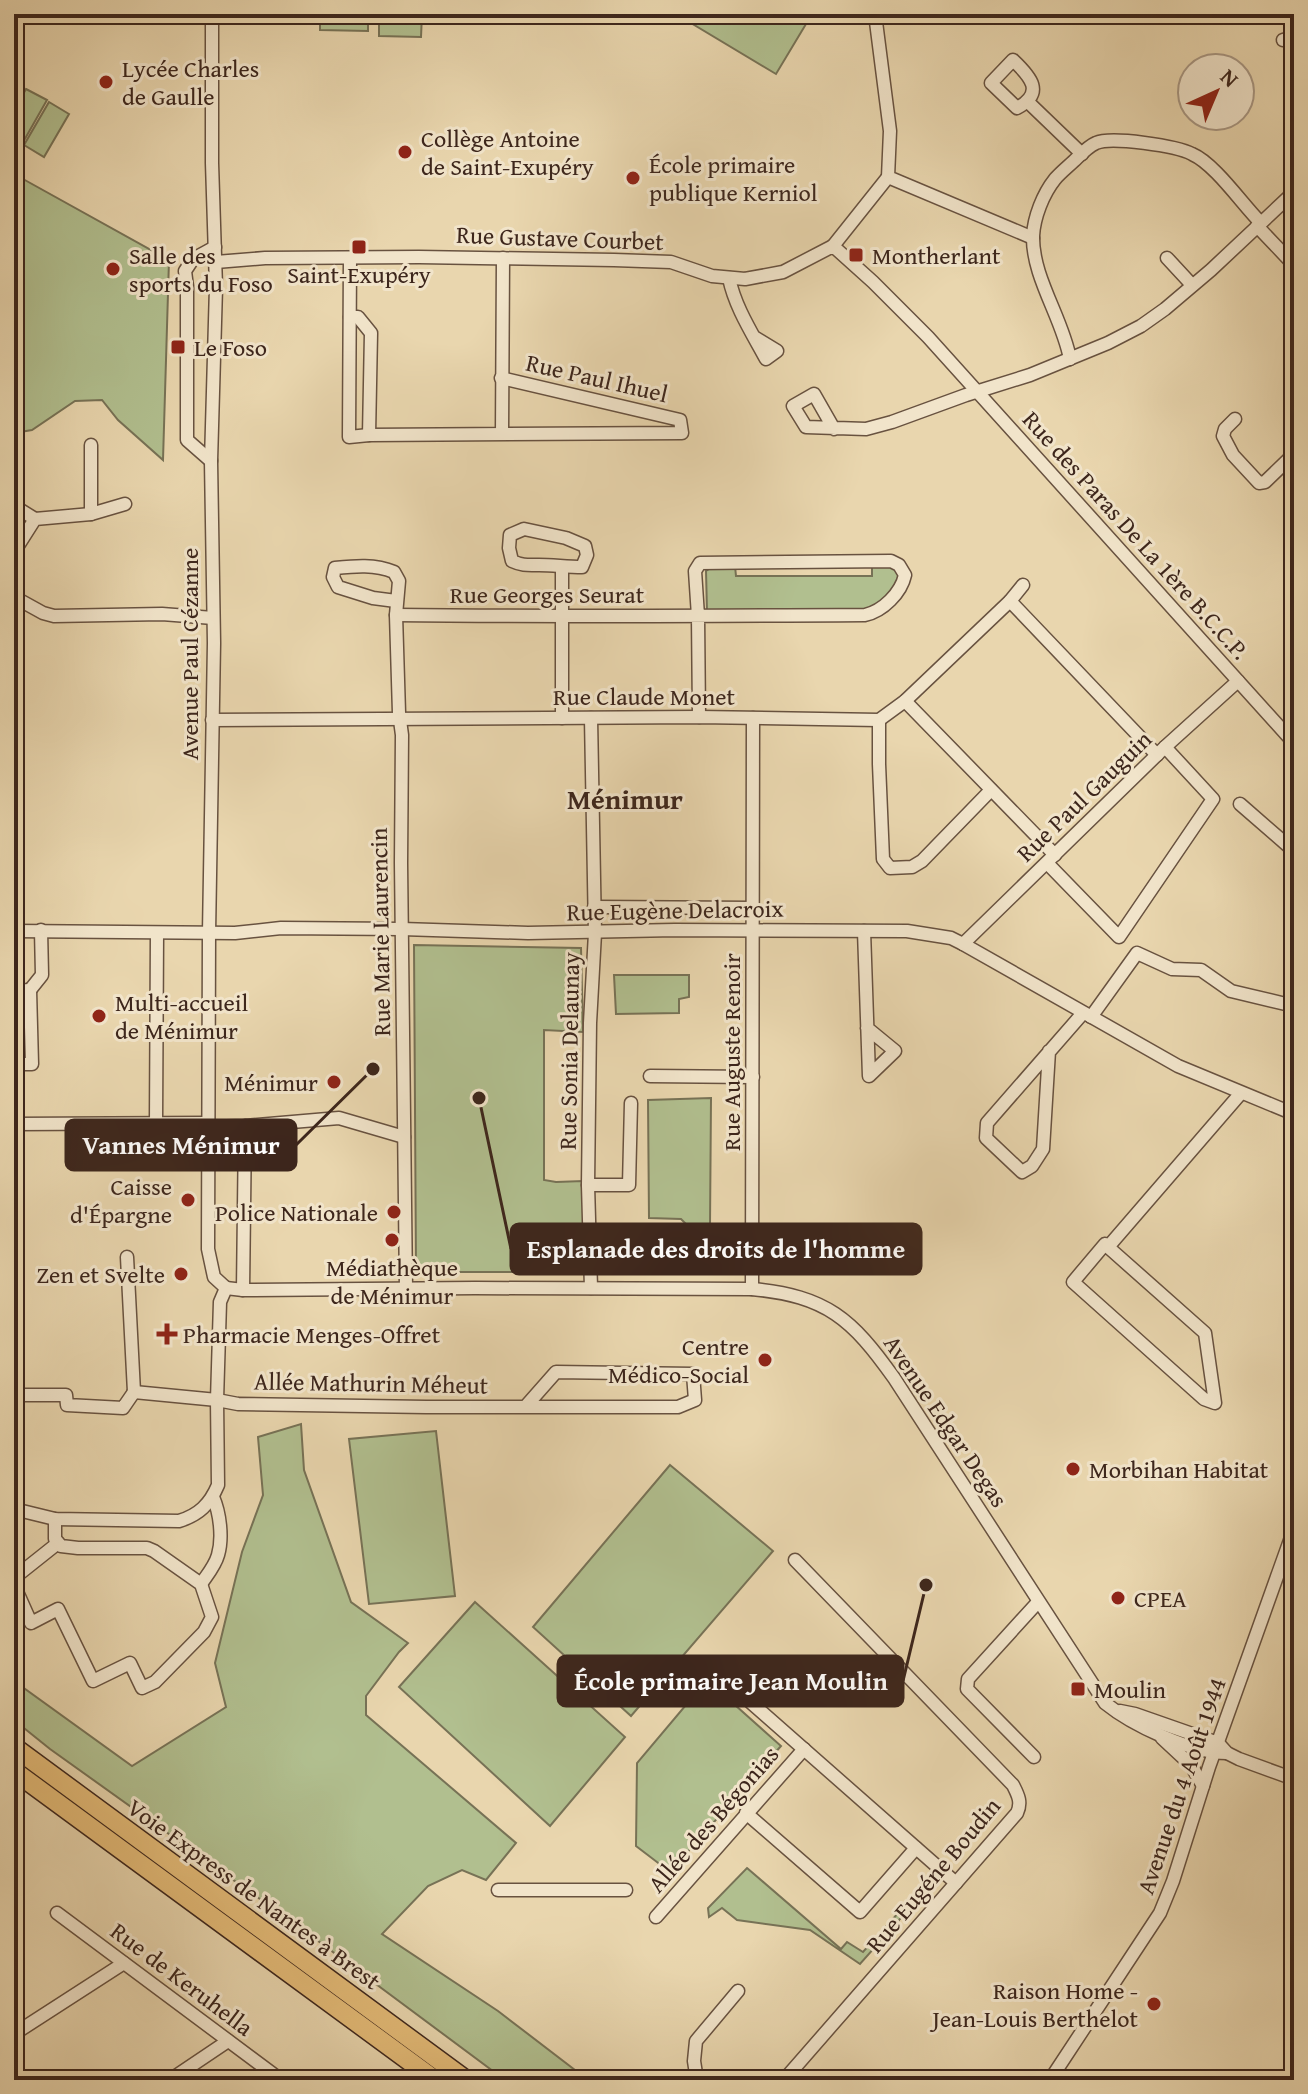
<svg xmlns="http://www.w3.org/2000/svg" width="1308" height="2094" font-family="'Gentium Book Plus',serif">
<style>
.green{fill:#b1bf8f;stroke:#777256;stroke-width:2}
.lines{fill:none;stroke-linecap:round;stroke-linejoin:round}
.minor-casing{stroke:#685240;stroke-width:15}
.highway-casing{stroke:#3d261c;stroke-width:21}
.minor{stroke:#f1e4ca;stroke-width:12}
.highway{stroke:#e4bb77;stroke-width:18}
.poi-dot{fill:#8f2418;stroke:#f1e4ca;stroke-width:3}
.labels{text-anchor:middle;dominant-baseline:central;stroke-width:6;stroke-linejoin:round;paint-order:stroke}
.poi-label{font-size:24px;fill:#3d261c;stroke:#f1e4ca;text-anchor:start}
.street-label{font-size:24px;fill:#3d261c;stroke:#f1e4ca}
.quarter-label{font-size:28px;font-weight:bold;fill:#3d261c;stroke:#f1e4ca}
.leader{fill:none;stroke:#3d261c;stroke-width:3}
.callout-dot{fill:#3d261c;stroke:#f1e4ca;stroke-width:3}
.callout{fill:#3d261c;stroke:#3d261c;stroke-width:3}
.callout-label{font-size:26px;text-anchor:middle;font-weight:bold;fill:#fff}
</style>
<rect width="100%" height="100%" fill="#e9d6ae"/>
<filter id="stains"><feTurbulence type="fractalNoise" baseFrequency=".0025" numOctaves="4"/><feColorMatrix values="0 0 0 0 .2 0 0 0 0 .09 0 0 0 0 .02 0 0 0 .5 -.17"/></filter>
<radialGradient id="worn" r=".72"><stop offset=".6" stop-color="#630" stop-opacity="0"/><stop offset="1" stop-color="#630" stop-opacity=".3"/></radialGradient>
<g class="green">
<polygon points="320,14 368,14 368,31 320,30"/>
<polygon points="379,14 422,14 421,37 379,36"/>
<polygon points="676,14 812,14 776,74"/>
<polygon points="26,89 47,100 22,144 14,139 14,110"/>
<polygon points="49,102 69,114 44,157 24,145"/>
<polygon points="14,174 169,260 163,460 118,420 102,400 75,401 32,430 14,433"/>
<polygon points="872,565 893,566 901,574 900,583 876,609 864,612 707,612 706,571 712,567 735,566 736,576 872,576"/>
<polygon points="414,945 581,948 583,1032 544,1030 544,1180 556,1182 583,1181 584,1272 416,1272"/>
<polygon points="614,975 689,975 689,997 679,999 679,1013 616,1014"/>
<polygon points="711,1098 710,1226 689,1227 681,1219 649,1218 648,1100"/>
<polygon points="301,1424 304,1470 351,1602 408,1643 399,1652 366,1696 366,1715 516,1843 486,1880 462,1870 428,1886 382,1934 498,2011 588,2080 505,2080 306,1932 50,1749 14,1720 14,1681 132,1766 226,1707 215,1663 242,1552 263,1495 258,1437"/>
<polygon points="436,1431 455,1596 369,1604 349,1439"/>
<polygon points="670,1465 773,1551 631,1716 533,1627"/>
<polygon points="475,1602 625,1737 550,1826 399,1687"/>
<polygon points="707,1680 781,1746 670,1872 636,1846 637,1763"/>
<polygon points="747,1868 841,1949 847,1942 863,1952 928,1880 932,1883 860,1964 810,1930 737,1920 722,1908 709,1917 708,1908"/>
</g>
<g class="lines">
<defs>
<g id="minor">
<polyline points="212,14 212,163 216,287 211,461 214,643 209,933 208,1249 214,1277 226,1288"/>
<polyline points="875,14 890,131 888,177 1033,238"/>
<polyline points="1283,40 1294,37"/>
<path d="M1013,60C1031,77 1045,93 1017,108L991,83Z"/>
<polyline points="1028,102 1082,154"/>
<polyline points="1257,226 1294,265"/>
<polyline points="833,246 888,177"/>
<polyline points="1167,258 1192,285"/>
<polyline points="350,259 349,437 369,435 682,433 680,420 501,378"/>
<polyline points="216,262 265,258 419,257 614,260 671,262 712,276 745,279 783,272 833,246 873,282 928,337 1294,743"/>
<path d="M729,278C735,307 752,333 766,359L777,351L754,337"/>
<polyline points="350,317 358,317 371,333 369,435"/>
<path d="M1070,359C1063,319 1032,277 1033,236C1034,217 1043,194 1055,179C1061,172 1070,165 1077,158C1082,153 1089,146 1096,143C1111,136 1177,146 1192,154C1215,164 1242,204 1261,223"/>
<polyline points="1235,419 1225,429 1223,436 1233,455 1259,483 1265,482 1294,454"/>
<polyline points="834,429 814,394 793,406 806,427 866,429 892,422 966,395 1030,375 1108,343 1141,326 1165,309 1211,270 1294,192"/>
<polyline points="502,433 503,258"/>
<polyline points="91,445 91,514"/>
<polyline points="211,461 187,440 187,287 185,271 193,259 215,247"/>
<polyline points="14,506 35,519"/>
<path d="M524,529L566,538L585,546L587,555L582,567C567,567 553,565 539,565C528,565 523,566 512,561L509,548L510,535Z"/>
<polyline points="14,552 35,519 91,514 125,504"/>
<polyline points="562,568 562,718"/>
<polyline points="14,597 43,613 54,616 162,614 213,618"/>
<path d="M396,601L373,598L338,587L333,577L335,568C355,566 375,564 394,572L399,581L396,615L399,713L402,735L401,863L406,1289"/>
<polyline points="1010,601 1157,755"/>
<path d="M396,615C552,617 709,616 865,615C883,611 901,593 905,575L899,565L891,561L700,563L695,571L698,616L699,717"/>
<polyline points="905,701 1055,855"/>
<polyline points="212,720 699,717 879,720 905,701 1010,601 1023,585"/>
<polyline points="879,720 879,764 883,859 890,868 912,867 922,861 991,790"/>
<polyline points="1240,804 1294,851"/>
<polyline points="1047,863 1119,937 1213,799 1165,747"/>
<polyline points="594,907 753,908"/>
<polyline points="14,931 235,933 281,928 402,929 528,933 675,930 907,931 951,938 963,944 1178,1066 1294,1114"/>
<polyline points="864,931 869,1076 895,1051 867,1028"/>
<polyline points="963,944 1165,747 1238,681"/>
<polyline points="30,990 42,975 41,930"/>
<polyline points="14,991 30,990"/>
<polyline points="1091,1017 1137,953 1172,969 1201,970 1231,991 1294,1006"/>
<polyline points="1049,1051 1043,1149 1032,1166 1022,1172 986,1138 987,1123 1083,1013"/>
<polyline points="14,1064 32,1064 30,990"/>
<polyline points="650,1076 753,1077"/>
<polyline points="14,1124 208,1123"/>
<polyline points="156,1124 157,933"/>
<polyline points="208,1127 245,1126 339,1118 404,1137"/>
<polyline points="588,1185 629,1185 631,1103"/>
<polyline points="1108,1247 1205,1333 1215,1403 1204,1399 1073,1282 1105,1244 1108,1247 1241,1093"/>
<polyline points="127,1257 134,1392"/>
<path d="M226,1288L243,1290L475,1288L752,1289C827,1296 852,1319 894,1378L1105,1703C1132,1725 1191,1753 1227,1753"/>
<polyline points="591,1288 588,1185 590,1023 595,933 591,718"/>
<polyline points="752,1289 753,718"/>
<polyline points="243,1290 245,1126"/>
<polyline points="134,1392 217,1400 238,1404 426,1407 678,1407 695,1400 693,1374 556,1372 526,1406"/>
<polyline points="14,1395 66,1395 67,1405 123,1408 134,1392"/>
<path d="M14,1509L55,1519L179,1521C199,1515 210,1504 218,1485L217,1400L220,1302L226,1288"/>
<polyline points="14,1578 58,1543"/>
<path d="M201,1584C207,1575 215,1566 218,1555C223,1538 220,1513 213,1497"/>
<polyline points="14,1585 31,1623 58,1609 93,1681 130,1663 142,1688 155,1682 204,1632 212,1617 201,1584 154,1551 147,1548 78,1548 61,1546 55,1539 55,1519"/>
<polyline points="706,1663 956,1883"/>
<polyline points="1120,1711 1135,1714 1218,1743 1227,1753 1239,1759 1294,1779"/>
<polyline points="1162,1738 1191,1765 1203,1786"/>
<polyline points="1034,1757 967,1689 968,1679 1038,1602"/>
<polyline points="746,1813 860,1912 916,1848"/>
<polyline points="498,1890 626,1890"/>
<polyline points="57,1913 281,2080"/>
<polyline points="656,1917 804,1749"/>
<polyline points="14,2034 124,1963"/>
<polyline points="170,2080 228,2041"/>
<polyline points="697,2080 694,2061 696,2041 738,1991"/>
<path d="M784,2080L1017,1813C1022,1802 1018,1795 1013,1785L795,1560"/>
<polyline points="1050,2080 1160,1913 1173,1881 1209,1767 1294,1529"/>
</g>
<g id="highway">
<polyline points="14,1747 466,2080"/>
<polyline points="14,1771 435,2080"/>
</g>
</defs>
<use href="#minor" class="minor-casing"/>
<use href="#highway" class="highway-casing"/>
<use href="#minor" class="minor"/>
<use href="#highway" class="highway"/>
</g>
<g class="poi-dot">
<circle cx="106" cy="82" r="8"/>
<circle cx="405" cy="152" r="8"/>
<circle cx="633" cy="178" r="8"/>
<rect x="351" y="239" width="16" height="16" rx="4"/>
<rect x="848" y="247" width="16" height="16" rx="4"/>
<circle cx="113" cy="269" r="8"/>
<rect x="170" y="339" width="16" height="16" rx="4"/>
<circle cx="99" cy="1016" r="8"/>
<circle cx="334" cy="1082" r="8"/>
<circle cx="188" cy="1200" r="8"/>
<circle cx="394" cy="1212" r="8"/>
<circle cx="392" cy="1240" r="8"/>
<circle cx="181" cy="1274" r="8"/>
<path d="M163 1322h8v8h8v8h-8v8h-8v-8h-8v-8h8z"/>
<circle cx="765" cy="1360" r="8"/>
<circle cx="1073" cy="1469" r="8"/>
<circle cx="1118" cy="1598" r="8"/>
<rect x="1070" y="1681" width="16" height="16" rx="4"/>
<circle cx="1154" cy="2004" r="8"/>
</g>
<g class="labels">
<g class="poi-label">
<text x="122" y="68">Lycée Charles<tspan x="122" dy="28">de Gaulle</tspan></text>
<text x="421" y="138">Collège Antoine<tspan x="421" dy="28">de Saint-Exupéry</tspan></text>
<text x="649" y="164">École primaire<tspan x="649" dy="28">publique Kerniol</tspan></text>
<text x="129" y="255">Salle des<tspan x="129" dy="28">sports du Foso</tspan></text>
<text x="872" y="255">Montherlant</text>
<text x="359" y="274" text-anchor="middle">Saint-Exupéry</text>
<text x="194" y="347">Le Foso</text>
<text x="115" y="1002">Multi-accueil<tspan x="115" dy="28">de Ménimur</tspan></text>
<text x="318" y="1082" text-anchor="end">Ménimur</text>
<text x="172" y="1186" text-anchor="end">Caisse<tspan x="172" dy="28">d'Épargne</tspan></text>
<text x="378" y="1212" text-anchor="end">Police Nationale</text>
<text x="392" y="1267" text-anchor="middle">Médiathèque<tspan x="392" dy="28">de Ménimur</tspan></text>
<text x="165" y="1274" text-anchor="end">Zen et Svelte</text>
<text x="183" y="1334">Pharmacie Menges-Offret</text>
<text x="749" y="1346" text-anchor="end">Centre<tspan x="749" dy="28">Médico-Social</tspan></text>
<text x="1089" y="1469">Morbihan Habitat</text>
<text x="1134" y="1598">CPEA</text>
<text x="1094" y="1689">Moulin</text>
<text x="1138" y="1990" text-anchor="end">Raison Home -<tspan x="1138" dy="28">Jean-Louis Berthelot</tspan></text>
</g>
<g class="street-label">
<text transform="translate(560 238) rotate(2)">Rue Gustave Courbet</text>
<text transform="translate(597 378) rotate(13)">Rue Paul Ihuel</text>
<text transform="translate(1136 535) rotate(48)">Rue des Paras De La 1ère B.C.C.P.</text>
<text x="547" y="594">Rue Georges Seurat</text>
<text transform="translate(189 654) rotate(-90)">Avenue Paul Cézanne</text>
<text x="644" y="696">Rue Claude Monet</text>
<text transform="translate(1084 796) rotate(-44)">Rue Paul Gauguin</text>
<text transform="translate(675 910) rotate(-1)">Rue Eugène Delacroix</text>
<text transform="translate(380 932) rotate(-91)">Rue Marie Laurencin</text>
<text transform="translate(569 1051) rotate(-89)">Rue Sonia Delaunay</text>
<text transform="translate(731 1052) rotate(-90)">Rue Auguste Renoir</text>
<text transform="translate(371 1383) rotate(1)">Allée Mathurin Méheut</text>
<text transform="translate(946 1421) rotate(56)">Avenue Edgar Degas</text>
<text transform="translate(1181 1786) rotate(-71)">Avenue du 4 Août 1944</text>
<text transform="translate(713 1819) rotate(-49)">Allée des Bégonias</text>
<text transform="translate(933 1875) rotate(-50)">Rue Eugéne Boudin</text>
<text transform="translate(254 1894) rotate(36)">Voie Express de Nantes à Brest</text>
<text transform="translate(182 1979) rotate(37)">Rue de Keruhella</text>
</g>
<g class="quarter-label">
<text x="625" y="798">Ménimur</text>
</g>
</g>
<path class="leader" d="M373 1069L296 1145M479 1098L511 1249M926 1585L903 1681"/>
<g class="callout-dot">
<circle cx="373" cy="1069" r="8"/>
<circle cx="479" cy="1098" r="8"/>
<circle cx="926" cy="1585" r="8"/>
</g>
<g class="callout">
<rect x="66" y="1120" width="230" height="50" rx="8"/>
<rect x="511" y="1224" width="410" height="50" rx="8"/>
<rect x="558" y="1656" width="345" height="50" rx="8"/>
</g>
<g class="callout-label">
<text x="181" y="1154">Vannes Ménimur</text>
<text x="716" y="1258">Esplanade des droits de l'homme</text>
<text x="731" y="1690">École primaire Jean Moulin</text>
</g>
<rect width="1308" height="2094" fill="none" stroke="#e9d6ae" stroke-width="48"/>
<rect x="16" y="16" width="1276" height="2062" fill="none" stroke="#3d261c" stroke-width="4"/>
<rect x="24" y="24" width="1260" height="2046" fill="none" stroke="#3d261c" stroke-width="2"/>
<g transform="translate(1216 92) rotate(44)"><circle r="38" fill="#f1e4ca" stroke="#a99884" stroke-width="2"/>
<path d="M0-6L14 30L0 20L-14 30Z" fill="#8f2418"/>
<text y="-12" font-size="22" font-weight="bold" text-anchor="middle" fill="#3d261c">N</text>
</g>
<rect width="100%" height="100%" filter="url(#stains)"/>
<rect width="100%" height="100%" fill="url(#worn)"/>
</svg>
